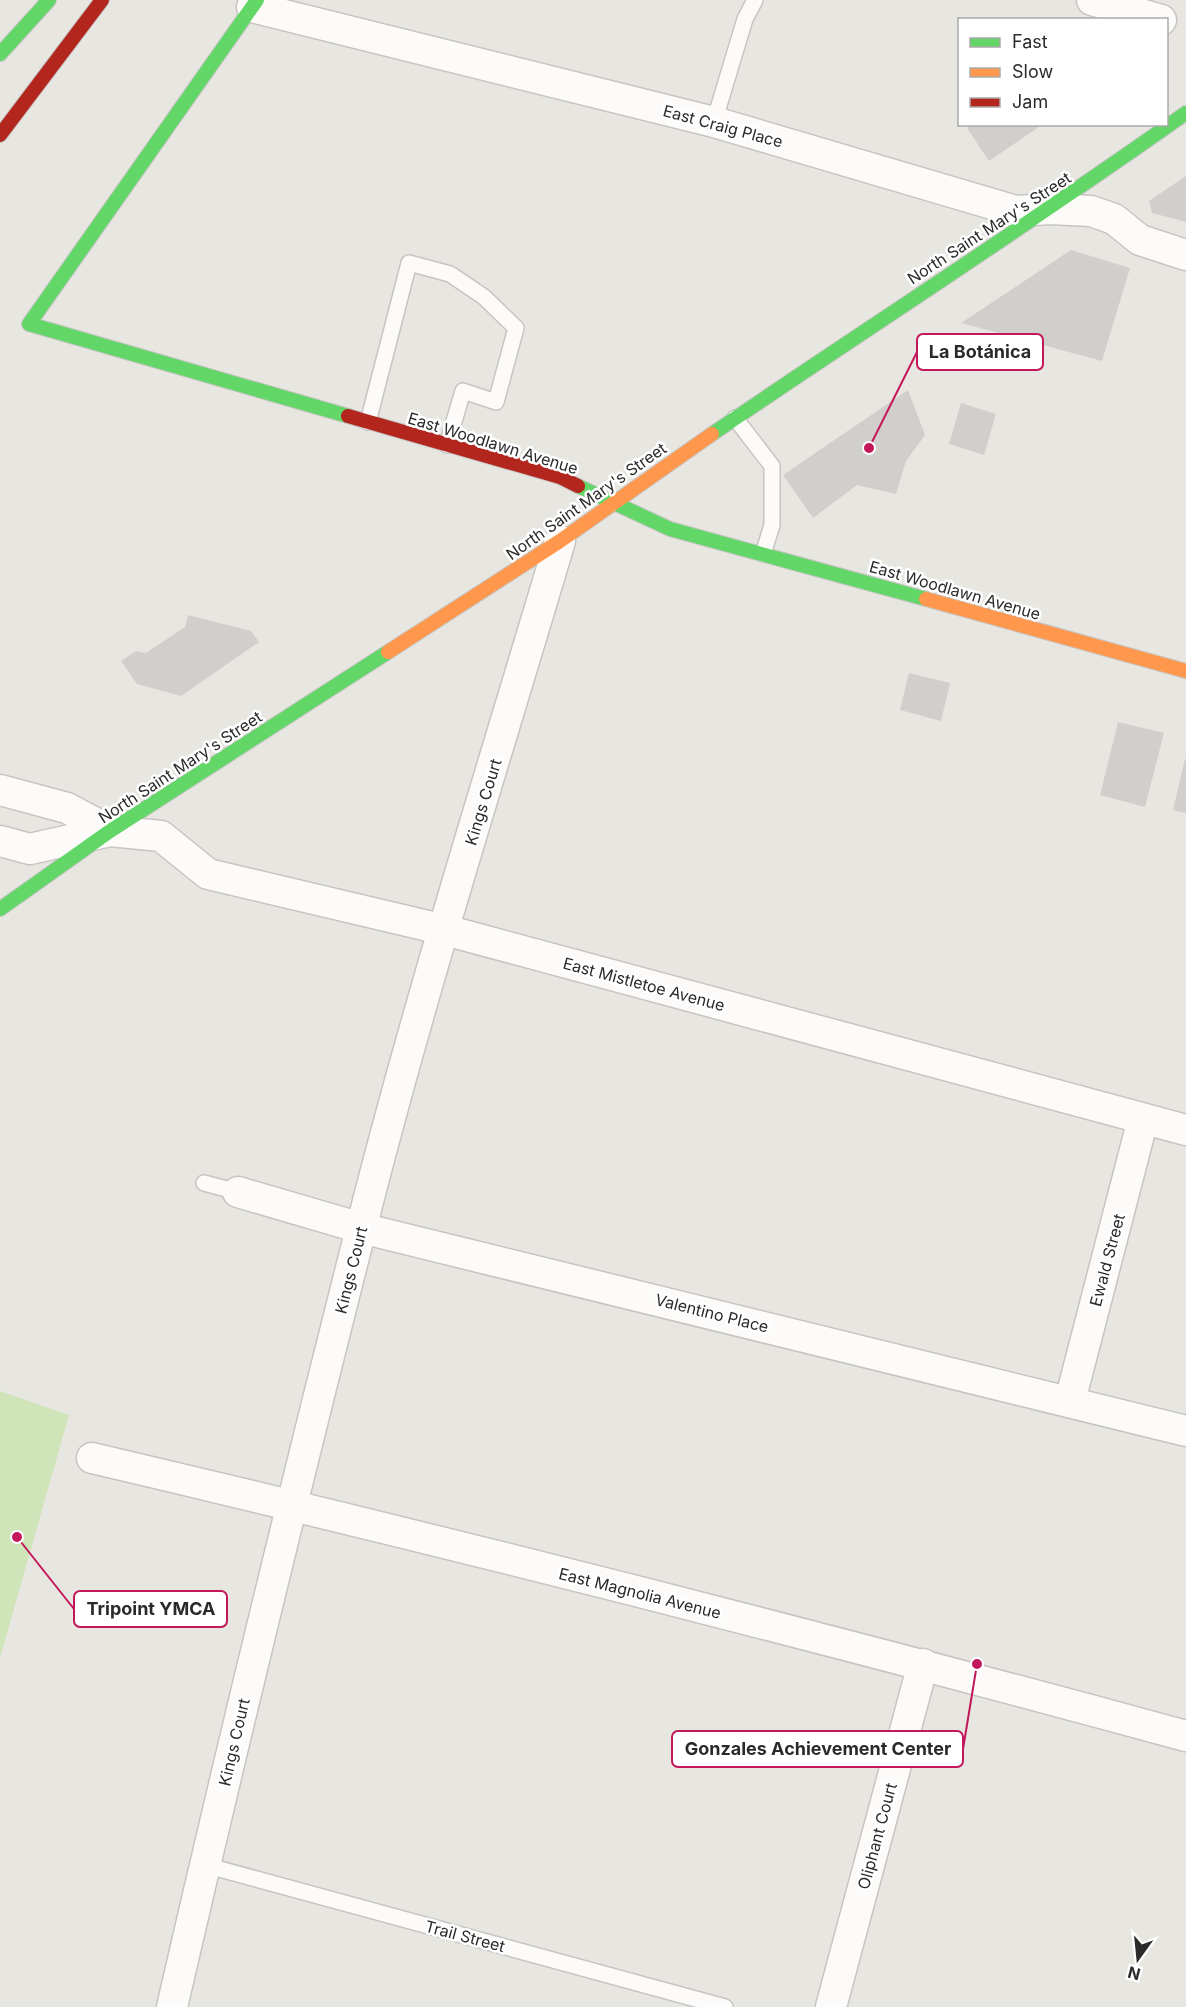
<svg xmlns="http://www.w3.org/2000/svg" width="1186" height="2007" font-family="Inter,sans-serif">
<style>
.pitch{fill:#d0e4ba}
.building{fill:#d1cfcb}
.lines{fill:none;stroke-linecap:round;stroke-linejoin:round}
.lane-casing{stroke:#c6c5c4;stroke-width:18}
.street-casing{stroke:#c6c5c4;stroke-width:33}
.fast-casing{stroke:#c6c5c4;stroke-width:16}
.slow-casing{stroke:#c6c5c4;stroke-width:16}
.jam-casing{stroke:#c6c5c4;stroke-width:16}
.lane{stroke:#fcfbfa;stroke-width:15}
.street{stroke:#fcfbfa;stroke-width:30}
.fast{stroke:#63d668;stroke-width:14}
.slow{stroke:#ff974d;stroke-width:14}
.jam{stroke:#b3261e;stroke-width:14}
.labels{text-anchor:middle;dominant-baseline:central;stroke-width:5;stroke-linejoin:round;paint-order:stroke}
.street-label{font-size:16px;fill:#2a2a2a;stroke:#fff}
.leader{fill:none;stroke:#c2185b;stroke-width:2}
.callout-dot{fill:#c2185b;stroke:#fff;stroke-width:2}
.callout{fill:#fff;stroke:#c2185b;stroke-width:2}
.callout-label{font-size:18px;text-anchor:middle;font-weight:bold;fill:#2a2a2a}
</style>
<rect width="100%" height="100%" fill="#e8e6e0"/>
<polygon class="pitch" points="0,1391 69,1415 0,1658"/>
<g class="building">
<polygon points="972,124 1043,124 989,161 967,128"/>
<polygon points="1186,176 1186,222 1152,213 1149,201"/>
<polygon points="1071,250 1130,268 1102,361 961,323"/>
<polygon points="908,390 925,435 906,461 896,494 857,485 813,518 783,475"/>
<polygon points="961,403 996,414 984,455 949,444"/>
<polygon points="188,615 251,631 259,642 181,696 137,684 121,661 136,651 146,653 185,627"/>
<polygon points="909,673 950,683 941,721 900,710"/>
<polygon points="1118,722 1164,733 1145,807 1100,795"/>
<polygon points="1185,759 1186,759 1186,813 1173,810"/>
</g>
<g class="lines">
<defs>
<g id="lane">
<polyline points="714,122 745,19 755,0"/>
<polyline points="735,418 772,466 772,525 763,554"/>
<polyline points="368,422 409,263 450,274 484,297 516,328 496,402 463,391 447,445"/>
<polyline points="204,1183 238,1192"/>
<polyline points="205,1865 725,2007"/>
</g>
<g id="street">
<polyline points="1092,0 1161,20"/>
<polyline points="252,7 714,122 1016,211 1051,209 1091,211 1114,219 1140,240 1186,255"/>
<polyline points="0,790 67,808 110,831"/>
<polyline points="0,841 30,849 110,831 161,836 208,874 445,930 1186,1130"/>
<polyline points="238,1192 361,1228 1186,1431"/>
<polyline points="1070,1401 1143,1119"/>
<path d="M92,1458C458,1544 823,1637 1186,1736"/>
<path d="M172,2007C232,1747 295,1488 361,1229C419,998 492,770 560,541"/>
<polyline points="831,2007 923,1664"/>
</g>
<g id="fast">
<polyline points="257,0 29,324 348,416"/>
<polyline points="0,54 49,0"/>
<path d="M712,434C869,327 1030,224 1186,113"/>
<polyline points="578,486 670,529 926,599"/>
<polyline points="0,909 110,831 388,652"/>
</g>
<g id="slow">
<polyline points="926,599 1186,671"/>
<polyline points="388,652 560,541 712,434"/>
</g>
<g id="jam">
<polyline points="0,135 102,0"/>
<polyline points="348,416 560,477 578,486"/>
</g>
</defs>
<use href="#lane" class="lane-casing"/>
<use href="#street" class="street-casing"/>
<use href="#fast" class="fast-casing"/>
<use href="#slow" class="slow-casing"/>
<use href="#jam" class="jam-casing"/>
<use href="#lane" class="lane"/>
<use href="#street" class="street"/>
<use href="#fast" class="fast"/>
<use href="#slow" class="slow"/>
<use href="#jam" class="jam"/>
</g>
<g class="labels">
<g class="street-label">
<text transform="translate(723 126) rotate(15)">East Craig Place</text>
<text transform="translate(989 228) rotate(-33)">North Saint Mary's Street</text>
<text transform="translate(493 443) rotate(17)">East Woodlawn Avenue</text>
<text transform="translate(586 501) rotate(-35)">North Saint Mary's Street</text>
<text transform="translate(955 590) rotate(16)">East Woodlawn Avenue</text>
<text transform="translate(180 767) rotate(-33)">North Saint Mary's Street</text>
<text transform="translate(483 802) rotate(-73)">Kings Court</text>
<text transform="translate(644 984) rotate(15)">East Mistletoe Avenue</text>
<text transform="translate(1107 1260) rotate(-75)">Ewald Street</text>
<text transform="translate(351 1270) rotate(-76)">Kings Court</text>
<text transform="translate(712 1313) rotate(14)">Valentino Place</text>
<text transform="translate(640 1593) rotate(14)">East Magnolia Avenue</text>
<text transform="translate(234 1742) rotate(-77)">Kings Court</text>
<text transform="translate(877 1836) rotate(-75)">Oliphant Court</text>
<text transform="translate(465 1936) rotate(15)">Trail Street</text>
</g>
</g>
<path class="leader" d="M869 448L917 352M17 1537L74 1609M977 1664L963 1749"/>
<g class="callout-dot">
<circle cx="869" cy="448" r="6"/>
<circle cx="17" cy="1537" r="6"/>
<circle cx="977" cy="1664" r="6"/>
</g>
<g class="callout">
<rect x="917" y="334" width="126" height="36" rx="6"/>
<rect x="74" y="1591" width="153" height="36" rx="6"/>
<rect x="672" y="1731" width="291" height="36" rx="6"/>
</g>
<g class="callout-label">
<text x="980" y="358">La Botánica</text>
<text x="151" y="1615">Tripoint YMCA</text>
<text x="818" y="1755">Gonzales Achievement Center</text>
</g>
<rect x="958" y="18" width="210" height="108" fill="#ffffff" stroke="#aaaaaa" stroke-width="1.5"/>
<rect x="970" y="38" width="30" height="9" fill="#63d668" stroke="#aaaaaa" stroke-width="1.5"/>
<text x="1012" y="48" font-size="18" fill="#2a2a2a">Fast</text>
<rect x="970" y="68" width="30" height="9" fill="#ff974d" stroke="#aaaaaa" stroke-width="1.5"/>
<text x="1012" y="78" font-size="18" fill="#2a2a2a">Slow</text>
<rect x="970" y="98" width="30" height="9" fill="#b3261e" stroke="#aaaaaa" stroke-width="1.5"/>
<text x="1012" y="108" font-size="18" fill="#2a2a2a">Jam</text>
<g transform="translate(1138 1959) rotate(195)" stroke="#ffffff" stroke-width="4.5" paint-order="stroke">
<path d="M0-4.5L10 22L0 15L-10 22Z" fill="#2a2a2a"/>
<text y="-9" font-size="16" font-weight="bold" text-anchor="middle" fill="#2a2a2a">N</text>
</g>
</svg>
